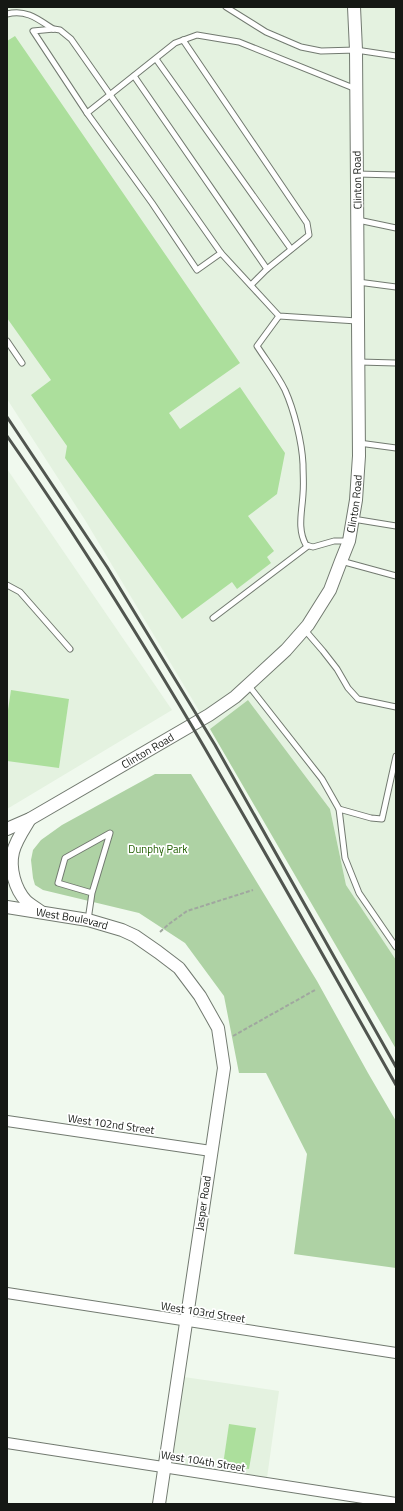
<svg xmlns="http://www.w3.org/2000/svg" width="403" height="1511" font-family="'Titillium Web',sans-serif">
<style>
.built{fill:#e4f2e0}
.green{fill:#aed2a4}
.building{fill:#acdf9c}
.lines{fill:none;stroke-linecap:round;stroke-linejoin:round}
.service-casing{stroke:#727a70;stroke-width:7}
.minor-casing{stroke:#727a70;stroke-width:12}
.tertiary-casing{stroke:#727a70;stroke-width:14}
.path{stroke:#a0a79f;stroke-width:2;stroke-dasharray:4 2;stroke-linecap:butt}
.service{stroke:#fff;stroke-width:5}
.minor{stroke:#fff;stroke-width:10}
.tertiary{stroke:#fff;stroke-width:12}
.rail{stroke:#50554f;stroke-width:3}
.labels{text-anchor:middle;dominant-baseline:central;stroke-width:3.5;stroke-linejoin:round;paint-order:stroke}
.street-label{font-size:11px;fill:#151814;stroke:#fff}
.park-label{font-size:11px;fill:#205f00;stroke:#fff}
</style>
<rect width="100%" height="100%" fill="#f0f9ee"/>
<g class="built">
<polygon points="7,7 396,7 396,960 346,885 330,809 248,700 210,729 85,520 7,399"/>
<polygon points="7,469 172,710 7,809"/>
<polygon points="184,1377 279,1391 267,1478 172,1464"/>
</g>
<g class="green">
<polygon points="248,700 330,809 346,885 396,960 396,1049 210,729"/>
<polygon points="155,774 191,774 317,981 368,1073 396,1121 396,1268 294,1254 307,1154 266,1073 239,1073 224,996 185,943 139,913 43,890 35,885 33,878 31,860 33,850 41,840 62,825"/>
</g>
<g class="building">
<polygon points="15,36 240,363 169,413 180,429 240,387 285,453 277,494 248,516 274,551 267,557 271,563 237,589 232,582 182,619 65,458 67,446 31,395 51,380 7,318 7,41"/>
<polygon points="11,690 69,699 59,768 7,761 7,717"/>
<polygon points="229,1424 256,1428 249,1469 223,1465"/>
</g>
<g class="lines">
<defs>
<g id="service">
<polyline points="226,7 266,32 301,47 321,51 356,50 396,56"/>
<path d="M7,14C26,9 38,19 53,29"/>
<polyline points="183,40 307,223 309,235 267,269 251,285"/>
<polyline points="156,59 291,249"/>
<polyline points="134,76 267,269"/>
<polyline points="356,89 239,42 197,35 175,43 87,113 33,31 54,29 60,30 71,39 221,253 279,316 357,321"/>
<polyline points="87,113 152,203 197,270 221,253"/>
<polyline points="357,174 396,175"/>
<polyline points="358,220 396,228"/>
<polyline points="358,282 396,287"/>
<path d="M279,316L257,346C266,360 277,374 285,390C294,410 302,442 303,464C303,474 304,484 303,494C302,512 297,529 306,545L313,547L334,541H348"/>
<polyline points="7,341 22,363"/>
<polyline points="359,362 396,363"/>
<polyline points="359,443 396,448"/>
<polyline points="353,519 396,526"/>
<polyline points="341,561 396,576"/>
<polyline points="7,585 20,592 70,649"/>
<polyline points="213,618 308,546"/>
<polyline points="304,629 323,651 337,669 348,688 358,699 396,707"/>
<polyline points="249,686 322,779 339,809 345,858 359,893 396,947"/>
<polyline points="339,809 371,818 382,819 396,756"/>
<polyline points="88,920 92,893 110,833 65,858 58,883 92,893"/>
</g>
<g id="minor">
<polyline points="7,1121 211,1151"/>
<polyline points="7,1293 396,1353"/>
<polyline points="7,1443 396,1503"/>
</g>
<g id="tertiary">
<path d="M30,819C24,829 16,840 13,852C9,868 15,889 26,901C30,905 36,908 41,912"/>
<path id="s1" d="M7,829L30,819L209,715L235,697L286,650L308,625L330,590L341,561L349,541L356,500L359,456L356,50L354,7"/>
<path id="s2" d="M7,907L88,920L122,930L135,936L158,952L179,968L200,996L218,1028L224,1068L159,1504"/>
</g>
</defs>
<use href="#service" class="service-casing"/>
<use href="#minor" class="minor-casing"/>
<use href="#tertiary" class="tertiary-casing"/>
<g class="path">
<polyline points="160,932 169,924 187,911 253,890"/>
<polyline points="233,1036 315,990"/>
</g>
<use href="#service" class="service"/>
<use href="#minor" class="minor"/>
<use href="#tertiary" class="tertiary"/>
<g class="rail">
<polyline points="7,417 107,567 215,745 396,1067"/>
<path d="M7,436C152,643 272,866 396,1085"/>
</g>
</g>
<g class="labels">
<g class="street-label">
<text transform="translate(357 180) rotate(-91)">Clinton Road</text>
<text stroke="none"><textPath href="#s1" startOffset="498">Clinton Road</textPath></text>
<text stroke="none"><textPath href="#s1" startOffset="161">Clinton Road</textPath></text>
<text stroke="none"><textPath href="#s2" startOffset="66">West Boulevard</textPath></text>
<text transform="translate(111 1124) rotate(8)">West 102nd Street</text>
<text transform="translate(203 1203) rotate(-82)">Jasper Road</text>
<text transform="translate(203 1312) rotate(9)">West 103rd Street</text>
<text transform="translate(203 1461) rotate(9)">West 104th Street</text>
</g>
<g class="park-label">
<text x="158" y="849">Dunphy Park</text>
</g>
</g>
<rect width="403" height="1511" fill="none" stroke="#151814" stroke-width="16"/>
</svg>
